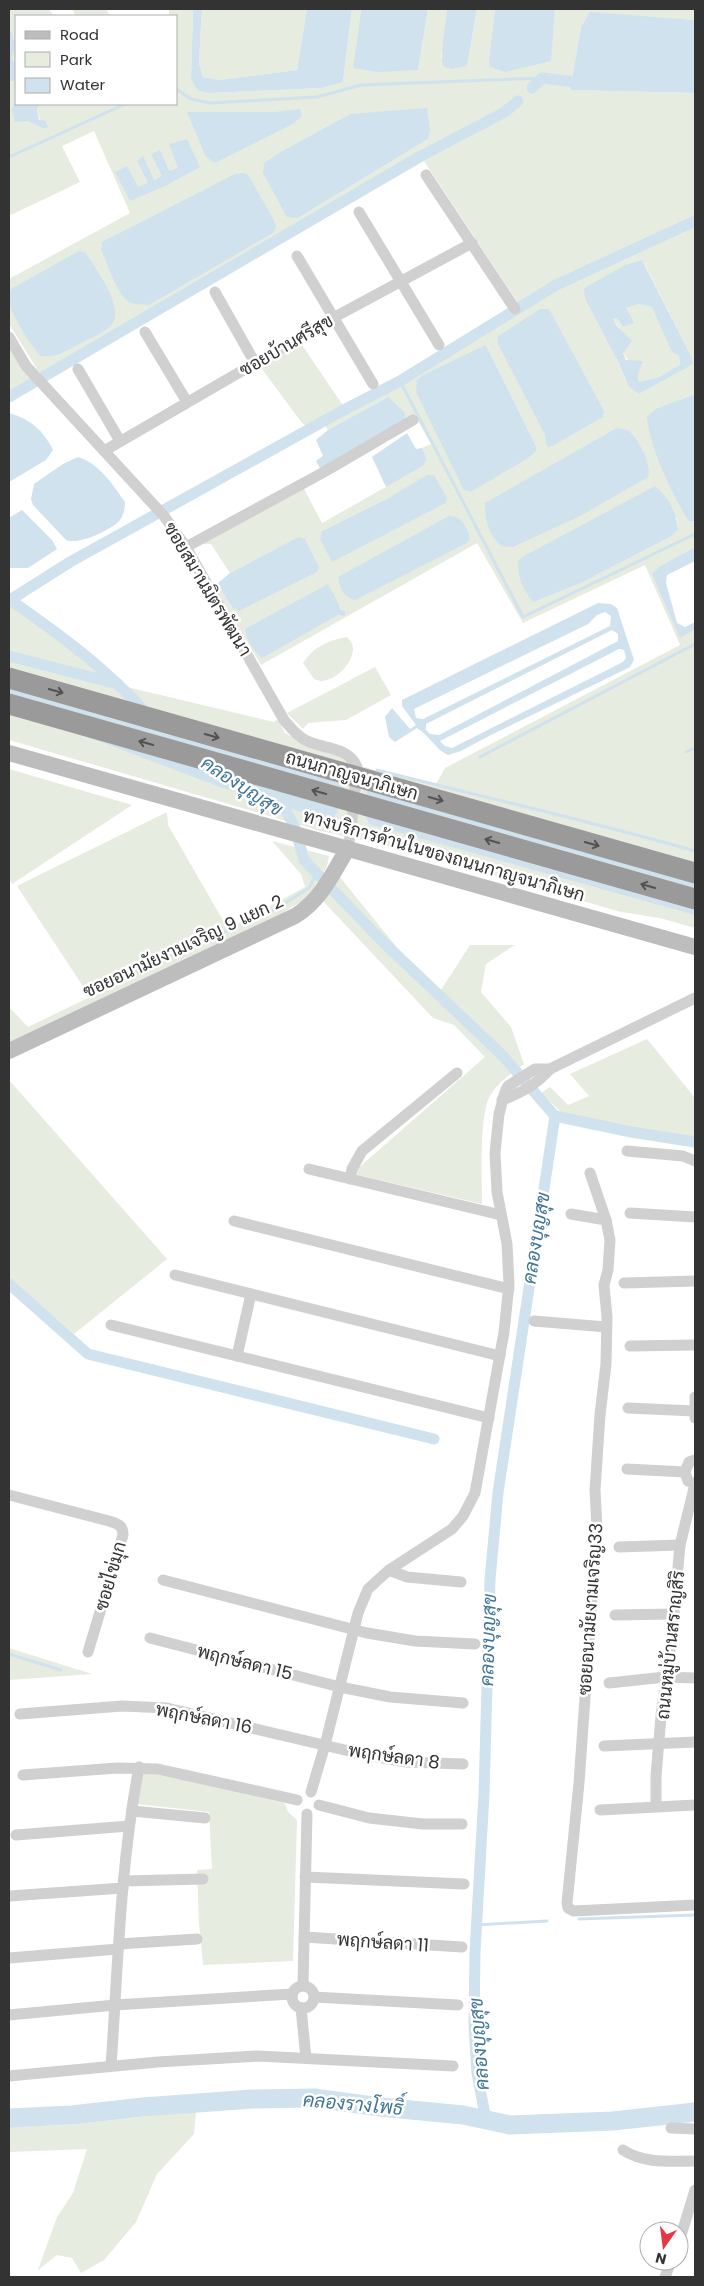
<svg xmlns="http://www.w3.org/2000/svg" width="704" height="2286" font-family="Poppins,Sarabun,sans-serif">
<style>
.green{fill:#e6ecdf;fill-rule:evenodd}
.water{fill:#cfe2ee;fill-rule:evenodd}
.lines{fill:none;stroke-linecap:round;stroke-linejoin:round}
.stream{stroke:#cfe2ee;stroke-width:3}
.canal{stroke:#cfe2ee;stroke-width:11}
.river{stroke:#cfe2ee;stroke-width:19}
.street{stroke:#d0d0d0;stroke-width:11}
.secondary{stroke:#bdbdbd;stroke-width:16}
.highway-bridge{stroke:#9a9a9a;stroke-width:21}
.oneway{stroke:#525252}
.labels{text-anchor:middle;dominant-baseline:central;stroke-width:5;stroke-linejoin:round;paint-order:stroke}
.street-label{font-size:18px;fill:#333;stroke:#fff}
.water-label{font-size:19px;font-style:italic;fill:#3f7597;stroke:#fff}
</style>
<rect width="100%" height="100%" fill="#fff"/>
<g class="green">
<polygon points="9,9 49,9 54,16 16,16 16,64 11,58 11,31 9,29"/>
<polygon points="72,9 106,9 110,16 76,16"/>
<path d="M169,9H193L191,78L210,93L322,88L343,82L352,9H361L353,68L418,70L428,9H447L445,42L441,57L467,66L477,9H495L489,59L550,61L555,9H695V20L590,13L581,27L570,90L695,93V394L678,400L688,522L695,521V547L660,566L680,638L695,630V928L660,918L621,912L410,851L321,831L9,740V592L76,642L127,687L274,722L278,719L285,733L304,742L337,752L349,763L435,786L445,768L680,645L645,565L523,623L477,543L261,665L213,586L217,584L232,607L298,537L230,573L211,544H197L303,487L322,523L423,466L427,459L422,448L431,444L418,421L407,428L388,397L328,430L321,420L309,428L302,423L259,365L300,342L344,407L522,309L424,161L51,377L39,372L9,324V279L130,213L94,131L62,146L80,182L11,215L9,212V81H16V98L14,102L27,121L42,128L37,109L40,104H176V16H169ZM350,114L428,139L298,218L264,163L280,152ZM644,263L691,356L692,364L639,394L629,387L584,288ZM549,309L545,444V435L497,338ZM486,345L536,446V451L471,492L464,490ZM392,496L447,498L446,503L332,561L322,531ZM677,518L678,528L672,536L581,583L534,602Z"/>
<polygon points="202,9 307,9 297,70 220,80 203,77 199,63"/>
<polygon points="639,304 652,307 665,332 672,352 679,356 680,366 659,377 639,382 638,374 623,353 622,332 613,319 617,318 623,327 626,308"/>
<polygon points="9,346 35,386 9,400"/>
<path d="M347,637C364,651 341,679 322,681C320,681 317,680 314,679L303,663C313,647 329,640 347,637Z"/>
<polygon points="375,667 391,695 346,720 308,723 303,729 287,713"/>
<polygon points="9,769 132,805 12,884 9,879"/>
<polygon points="167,812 168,825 228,929 305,887 301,874 272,841 329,856 327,866 314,888 302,901 261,926 9,1045 9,1007 28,1027 90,997 17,886"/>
<path d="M339,876L399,950L441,990L470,945H515L486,964L481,992L511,1027L524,1064C512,1073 498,1082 490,1096C479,1115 482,1179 482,1204L358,1175L356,1170L485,1057L454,1025L433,1018L323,901Z"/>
<polygon points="647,1039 695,1098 695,1138 620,1126 561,1112 541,1093 550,1087 568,1105 589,1096 570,1074"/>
<polygon points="9,1080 167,1259 74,1334 9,1278"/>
<polygon points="9,1648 92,1674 9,1680"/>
<polygon points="149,1772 284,1803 289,1813 297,1820 293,1961 203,1965 199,1924 197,1870 212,1869 209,1812 136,1804 141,1776"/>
<polygon points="196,2111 194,2134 157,2174 136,2222 104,2260 81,2273 72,2258 57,2255 38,2270 57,2217 73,2193 87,2149 9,2152 9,2127 67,2125"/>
</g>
<g class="water">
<polygon points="193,9 202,9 199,63 203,77 220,80 297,70 307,9 352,9 343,82 322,88 210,93 197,90 191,78"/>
<polygon points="361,9 428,9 418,70 377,72 353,68"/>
<path d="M447,9H477L467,66L451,69L443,66C440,53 446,24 447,9Z"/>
<polygon points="495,9 555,9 551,61 505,72 490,67 489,59"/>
<polygon points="590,12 695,20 695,93 570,90 581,27"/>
<polygon points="9,29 11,31 16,47 11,58 16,64 16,81 9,81"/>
<polygon points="16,98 16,104 40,104 37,109 39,120 46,121 48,128 42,128 27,121 15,122 12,110"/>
<polygon points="427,108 430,130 428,139 298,218 287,217 263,173 264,163 280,152 350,114"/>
<polygon points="300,109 302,116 293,124 215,163 206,157 187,112 275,112"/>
<polygon points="187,139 200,167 167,185 130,201 115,172 127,166 138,187 148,183 137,161 143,156 154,180 162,176 151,154 160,150 169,171 178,168 169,144"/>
<path d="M243,173L248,175L273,218L276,227L273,233L149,305C142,304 135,305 129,302C117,295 107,262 101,250L102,242L235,174Z"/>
<path d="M79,251L85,252C95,268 125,307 112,324C104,333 93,337 83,342C67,350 58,358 40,356C29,341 2,306 11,289Z"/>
<path d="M642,260L691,356L693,364L639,394L629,387L618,362L585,298L584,288L626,265ZM639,304L652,307L672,352L679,356L680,365L659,377L639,382L638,374L643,361L626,360L623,353L632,341L617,326L613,319L617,318L623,327L634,323L626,308Z"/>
<polygon points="540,309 549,309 604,411 603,417 552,446 547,447 545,435 498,344 497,337"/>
<polygon points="486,345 536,446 536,451 528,458 471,492 464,490 416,392 417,380 423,375"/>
<path d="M695,394V521L689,522C672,494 650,449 647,417L656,409Z"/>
<polygon points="388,397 404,412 406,421 321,470 316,461 323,456 316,440 328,430"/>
<path d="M9,413C30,419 43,430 53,450L46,460L9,482Z"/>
<path d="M617,428C620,429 626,429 629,431C639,440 652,465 648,477L580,516L513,547L501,546C488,533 485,521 485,503Z"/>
<polygon points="407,433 416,449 422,448 427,459 423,466 386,487 372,457"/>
<path d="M78,457C99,463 113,485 125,502C125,510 123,518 117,523C106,532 78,545 66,540L33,505L31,499L34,484L63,464Z"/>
<polygon points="427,475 434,475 447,498 446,503 332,562 320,539 322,531 392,496"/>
<path d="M655,486C668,497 676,511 678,529L672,536L581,583L534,602C522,590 518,578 518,561L524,556Z"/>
<polygon points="22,510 52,540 57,549 28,568 9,568 9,518"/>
<path d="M449,516C463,516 466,526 470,538L467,543L355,600C343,597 340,589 338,577Z"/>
<polygon points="298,537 305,539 319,567 317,572 239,611 232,607 217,584 230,573"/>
<polygon points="695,547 695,561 667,575 666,583 677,623 685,627 695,622 695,630 680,638 652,574 660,566"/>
<path d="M328,584L339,605L340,610L345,611V616L338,615L262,658C253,651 247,641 245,629Z"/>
<path d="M598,603L611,604L617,608L634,660L630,667L489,736L461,751L448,755C435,749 430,736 417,728L395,742L389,737L385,717L392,708L410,729L416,725L402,706V700ZM605,612L611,616L610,626L423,719L416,718L414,709L588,624L597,615ZM612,630L618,634V641L439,735L430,734L426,730V724ZM619,649L624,650L626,658L623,662L452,748L445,746L440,741Z"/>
<path d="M9,670L344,767C344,786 345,806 330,821L220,787L83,735L9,714Z"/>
<polygon points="369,777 695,867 695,915 369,824 364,810"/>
</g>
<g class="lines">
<g class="stream">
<polyline points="176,89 191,99 210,103 317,97 361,85 542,78"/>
<polyline points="9,157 125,104"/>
<polyline points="400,381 523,617 695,534"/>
<polyline points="686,752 695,748"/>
<polyline points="480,757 695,644"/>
<path d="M377,770C483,797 590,821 695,851"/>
<polyline points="242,924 276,909 309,888 317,873"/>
<polyline points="94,992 227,931"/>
<polyline points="9,1654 61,1670"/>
<polyline points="579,1919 695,1915"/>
<polyline points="476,1925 547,1921"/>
</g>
<g class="canal">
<polyline points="532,88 542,78 586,83"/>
<polyline points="9,397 419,157 505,112 518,101"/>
<path d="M9,599C59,634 106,668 147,714"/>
<polyline points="10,600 70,562 342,411 400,381 556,285 695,221"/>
<polyline points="9,656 118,684"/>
<polyline points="259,795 285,809 295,828 304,860 383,942 502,1055 555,1116 498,1493 490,1579 484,1794 475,1952 474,2026 477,2073 486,2120"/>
<polyline points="555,1116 631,1132 695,1142"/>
<polyline points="9,1284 88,1354 434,1439"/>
</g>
<polyline class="river" points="9,2118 72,2115 143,2107 252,2099 314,2098 380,2107 463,2115 510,2125 613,2121 695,2112"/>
<g class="street">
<polyline points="426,175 515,309"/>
<polyline points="359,212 439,345"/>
<polyline points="297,256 373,384"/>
<polyline points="215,292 255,363"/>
<polyline points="145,332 187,402"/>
<path d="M9,337L26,366L164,516L186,547L284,720C290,727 296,735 305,740C322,749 348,746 357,767L351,831L348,848"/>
<polyline points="78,369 120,441"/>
<polyline points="104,451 333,318 472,243"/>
<polyline points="186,547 324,472 413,420"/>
<path d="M502,1100C519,1094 538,1083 550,1069"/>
<polyline points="627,1151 683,1156 695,1161"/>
<polyline points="309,1169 501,1215"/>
<polyline points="590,1173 606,1220"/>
<polyline points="350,1179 352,1169 362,1151 457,1073"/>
<polyline points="630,1213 695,1217"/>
<polyline points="571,1214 606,1220 610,1240 608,1270 604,1285 607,1317 606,1364 600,1415 595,1490 597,1528 579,1783 567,1903 568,1908 574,1911 695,1905"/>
<polyline points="234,1221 509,1289"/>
<polyline points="175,1275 500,1356"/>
<polyline points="624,1283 695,1281"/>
<polyline points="534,1321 606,1327"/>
<polyline points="111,1325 489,1418"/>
<polyline points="630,1346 695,1345"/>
<polyline points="237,1356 251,1294"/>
<polyline points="628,1408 695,1411"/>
<polyline points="695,1418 695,1397"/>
<polyline points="695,1460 689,1462 685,1472 688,1481 695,1484"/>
<polyline points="627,1469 685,1472"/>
<path d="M9,1495L109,1521C118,1524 123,1525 123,1535L88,1652"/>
<polyline points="619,1547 680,1545"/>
<polyline points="389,1570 407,1577 461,1582"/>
<polyline points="163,1580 367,1633 415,1641 475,1644"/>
<polyline points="615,1615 674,1614"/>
<polyline points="150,1638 340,1687 390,1697 463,1703"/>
<polyline points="609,1683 665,1677 695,1678"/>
<polyline points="20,1714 122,1706 167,1708 366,1755 406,1762 463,1764"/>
<polyline points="604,1746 695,1742"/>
<polyline points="23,1775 117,1768 158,1769 297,1800"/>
<polyline points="311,1792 325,1745 358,1613 368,1589 389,1570 452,1529 463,1516 475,1493 504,1332 509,1284 507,1244 497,1192 495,1153 499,1114 505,1092 508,1086 535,1069 550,1069 695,998"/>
<polyline points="319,1805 369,1818 423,1824 462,1824"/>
<polyline points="656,1806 656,1776 661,1716 672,1634 680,1545 695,1484"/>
<polyline points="600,1810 695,1805"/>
<polyline points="132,1811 205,1818"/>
<polyline points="16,1835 129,1826"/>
<polyline points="305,1877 464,1884"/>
<polyline points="124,1881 203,1879"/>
<polyline points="10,1896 123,1888"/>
<polyline points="304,1937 462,1947"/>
<polyline points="119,1944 197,1939"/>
<polyline points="9,1958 118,1949"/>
<polyline points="303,1985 307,1814"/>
<circle cx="303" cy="1997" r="11"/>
<polyline points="314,1997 458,2005"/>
<polyline points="301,2008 306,2058"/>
<polyline points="9,2015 115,2005 292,1994"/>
<path d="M111,2066C118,1966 120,1866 139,1767"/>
<polyline points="9,2076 158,2062 258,2056 453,2066"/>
<polyline points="671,2128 695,2129"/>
<path d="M623,2150C644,2164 671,2161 695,2161"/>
<polyline points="679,2242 695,2190"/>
<polyline points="665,2277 671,2261"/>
</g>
<g class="secondary">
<polyline points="9,753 695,947"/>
<path d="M9,1051L295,916C321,900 333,873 348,848"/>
</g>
<g class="highway-bridge">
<polyline points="9,678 695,873"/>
<polyline points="9,704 695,899"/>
</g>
</g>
<defs><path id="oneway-shaft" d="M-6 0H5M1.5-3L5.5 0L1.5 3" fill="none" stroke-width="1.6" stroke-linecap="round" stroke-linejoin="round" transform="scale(1.25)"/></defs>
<g class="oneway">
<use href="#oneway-shaft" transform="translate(56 691) rotate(16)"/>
<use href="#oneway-shaft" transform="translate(212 736) rotate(16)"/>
<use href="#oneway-shaft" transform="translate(146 743) rotate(-164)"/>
<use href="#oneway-shaft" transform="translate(319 792) rotate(-164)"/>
<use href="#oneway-shaft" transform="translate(436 799) rotate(16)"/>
<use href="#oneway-shaft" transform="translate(492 841) rotate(-164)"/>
<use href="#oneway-shaft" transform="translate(592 844) rotate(16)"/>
<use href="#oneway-shaft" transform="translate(648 886) rotate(-164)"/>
</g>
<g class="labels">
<g class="street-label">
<text transform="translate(286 345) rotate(-30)">ซอยบ้านศรีสุข</text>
<text transform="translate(208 589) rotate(59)">ซอยสมานมิตรพัฒนา</text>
<text transform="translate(352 775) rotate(16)">ถนนกาญจนาภิเษก</text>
<text transform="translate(444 855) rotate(16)">ทางบริการด้านในของถนนกาญจนาภิเษก</text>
<text transform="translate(183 946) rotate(-25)">ซอยอนามัยงามเจริญ 9 แยก 2</text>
<text transform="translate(110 1576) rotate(-74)">ซอยไข่มุก</text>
<text transform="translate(590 1609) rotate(-86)">ซอยอนามัยงามเจริญ33</text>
<text transform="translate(670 1645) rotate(-84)">ถนนหมู่บ้านสราญสิริ</text>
<text transform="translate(245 1662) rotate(14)">พฤกษ์ลดา 15</text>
<text transform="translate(204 1718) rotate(11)">พฤกษ์ลดา 16</text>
<text transform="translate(394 1756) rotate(8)">พฤกษ์ลดา 8</text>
<text transform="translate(383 1942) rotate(4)">พฤกษ์ลดา 11</text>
</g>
<g class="water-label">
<text transform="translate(242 786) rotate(33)">คลองบุญสุข</text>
<text transform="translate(536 1238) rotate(-81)">คลองบุญสุข</text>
<text transform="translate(488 1640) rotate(-88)">คลองบุญสุข</text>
<text transform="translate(479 2044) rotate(-94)">คลองบุญสุข</text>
<text transform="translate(353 2104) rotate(5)">คลองรางโพธิ์</text>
</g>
</g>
<rect width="704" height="2286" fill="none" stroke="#333333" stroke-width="20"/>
<rect x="15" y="15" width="162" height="90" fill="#ffffff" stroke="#adadad"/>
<rect x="25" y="31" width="25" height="8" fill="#bdbdbd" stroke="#adadad"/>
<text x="60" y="40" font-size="15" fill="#333333">Road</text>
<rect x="25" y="52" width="25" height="15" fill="#e6ecdf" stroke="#adadad"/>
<text x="60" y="65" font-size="15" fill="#333333">Park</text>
<rect x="25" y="78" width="25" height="15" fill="#cfe2ee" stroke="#adadad"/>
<text x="60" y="90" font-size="15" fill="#333333">Water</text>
<g transform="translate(664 2246) rotate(194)"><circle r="24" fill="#ffffff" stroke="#adadad"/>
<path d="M0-4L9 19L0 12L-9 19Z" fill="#e63946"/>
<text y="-8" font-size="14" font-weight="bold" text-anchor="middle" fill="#333333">N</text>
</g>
</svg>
